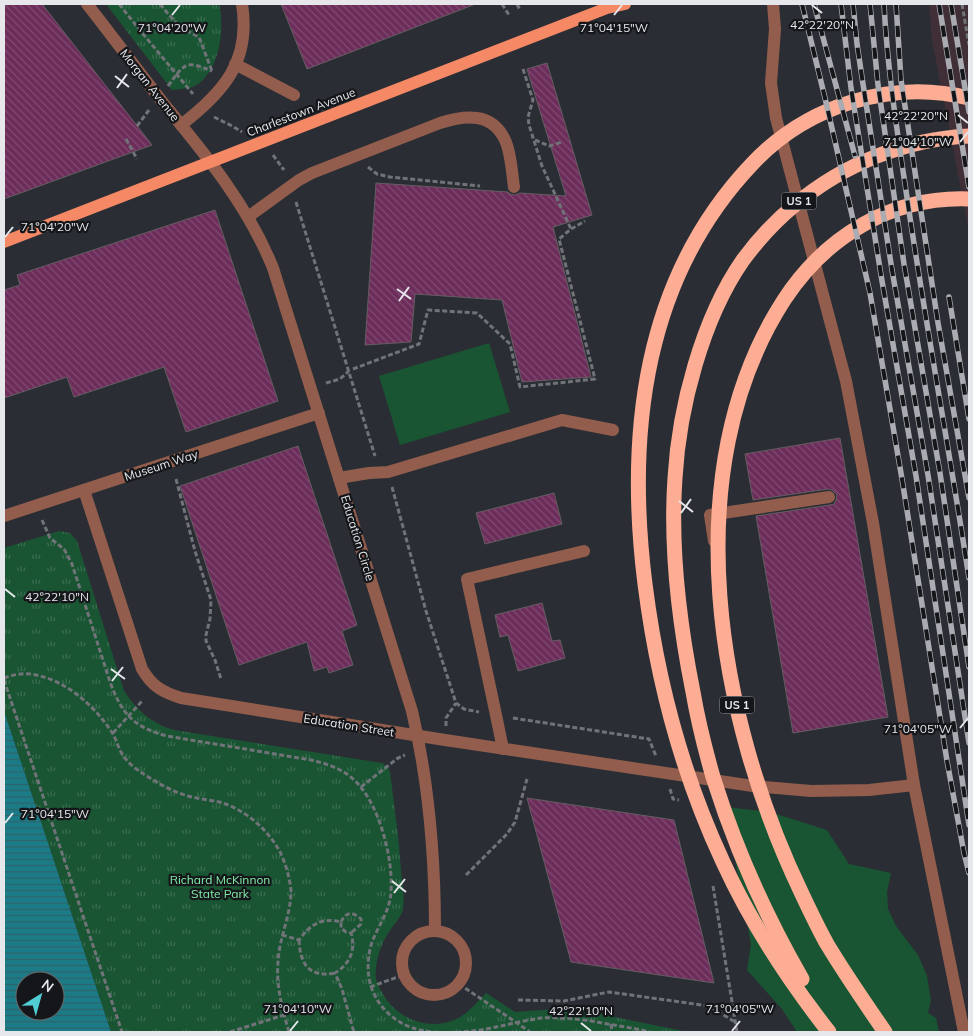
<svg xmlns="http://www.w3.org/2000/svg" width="973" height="1036" font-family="Mulish,sans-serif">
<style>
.industrial{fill:#412f38}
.grass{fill:url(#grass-tufts)}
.garden{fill:#195532}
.water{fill:url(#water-rules);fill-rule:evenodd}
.building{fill:url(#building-back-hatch);stroke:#655d62}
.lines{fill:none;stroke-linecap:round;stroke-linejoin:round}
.path{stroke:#707378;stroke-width:3;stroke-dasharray:5 2.5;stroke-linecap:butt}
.lane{stroke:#925d4c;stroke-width:12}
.street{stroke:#925d4c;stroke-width:12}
.primary{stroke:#f68965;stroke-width:12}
.highway{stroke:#fcad94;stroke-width:15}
.rail-casing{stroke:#aaacb1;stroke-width:5.5}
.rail{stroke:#141619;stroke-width:4;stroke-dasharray:11;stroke-linecap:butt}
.ticks{fill:none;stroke:#e5e7eb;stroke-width:2}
.labels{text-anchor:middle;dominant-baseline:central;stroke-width:4.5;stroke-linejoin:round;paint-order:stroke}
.shield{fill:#141619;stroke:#a6a8ac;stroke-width:1}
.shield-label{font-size:11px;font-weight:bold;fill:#e5e7eb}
.street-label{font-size:12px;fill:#e5e7eb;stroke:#141619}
.park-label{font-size:12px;fill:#80eaa6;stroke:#141619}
.ticks-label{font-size:12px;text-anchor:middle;fill:#e5e7eb;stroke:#141619;stroke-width:4.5;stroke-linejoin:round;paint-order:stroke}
</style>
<defs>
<pattern id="grass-tufts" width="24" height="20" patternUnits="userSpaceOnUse" patternTransform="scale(1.25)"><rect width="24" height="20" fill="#195532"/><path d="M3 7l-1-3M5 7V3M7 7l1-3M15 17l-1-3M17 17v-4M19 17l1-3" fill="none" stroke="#3a6d50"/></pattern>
<pattern id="water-rules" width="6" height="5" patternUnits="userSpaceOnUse" patternTransform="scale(1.25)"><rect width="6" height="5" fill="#1b7c88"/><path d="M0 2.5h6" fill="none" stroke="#2e636a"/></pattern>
<pattern id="building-back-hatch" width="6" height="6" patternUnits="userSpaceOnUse" patternTransform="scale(1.25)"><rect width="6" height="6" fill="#6c2d5a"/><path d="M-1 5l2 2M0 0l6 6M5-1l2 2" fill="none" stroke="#814b72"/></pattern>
</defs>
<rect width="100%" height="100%" fill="#2a2e34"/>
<polygon class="industrial" points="929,4 969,4 969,231 932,40"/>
<g class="grass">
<path d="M106,4H219C225,29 220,71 195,86C189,89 178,89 172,90Z"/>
<path d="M59,531L70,533L77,541L124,691C133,704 144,717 159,724C163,727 169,728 174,730L382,763L387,766L390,772C394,805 399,838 401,871C402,883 405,897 403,909C401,918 394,924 389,932C381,943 374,964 376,979C378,986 382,993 386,999C401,1020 429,1030 454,1020C467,1015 476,1003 486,993L515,1012L570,1008L688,1032H111L4,711V548Z"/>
</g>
<g class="garden">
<polygon points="489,343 510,412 400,445 379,376"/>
<polygon points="725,807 770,812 827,830 849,864 891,873 887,892 888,909 896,926 918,955 927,976 931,1000 928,1013 936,1018 939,1032 797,1032 782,1009 747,970 751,944"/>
</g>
<path class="water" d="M4,711L111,1032H4ZM25,981H55V1011H25Z"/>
<g class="building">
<polygon points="4,4 42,4 152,145 4,199"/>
<polygon points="281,4 473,4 473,5 307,69"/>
<polygon points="547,63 592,215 553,227 591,377 522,382 502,300 415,294 411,342 365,345 376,183 508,192 510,194 515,195 520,193 566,196 527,69"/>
<polygon points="215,210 278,401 186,432 164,367 74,397 67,377 4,398 4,290 20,285 17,275"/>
<polygon points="840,438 888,717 793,733 756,516 830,505 834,504 836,500 837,495 832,490 828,489 753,500 745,454"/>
<polygon points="298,446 357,625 342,631 353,665 329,673 327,667 314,671 307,642 239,665 180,486"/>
<polygon points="554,493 562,524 485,544 476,513"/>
<polygon points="542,603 552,641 560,640 565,658 518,671 508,635 500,637 495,615"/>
<polygon points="527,798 674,820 714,983 571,962"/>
</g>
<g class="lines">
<g class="path">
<polyline points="119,4 143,34 193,94"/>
<path d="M160,4C174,21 178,27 199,37L212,71"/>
<polyline points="502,4 509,15"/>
<polyline points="517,4 520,10"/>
<polyline points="962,4 969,45"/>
<polyline points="523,69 533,100 528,117 529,125 542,166 571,229"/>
<path d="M168,86C185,63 185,60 212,71"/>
<polyline points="214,117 232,126 242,132"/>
<polyline points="137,126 149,110"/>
<polyline points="126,139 137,159"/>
<polyline points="535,140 549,146 562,142"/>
<polyline points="273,155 284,170"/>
<polyline points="368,167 377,174 390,177 480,186"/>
<polyline points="296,202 375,456"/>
<polyline points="353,369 419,344 428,310 477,313 510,344 520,387 595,379 559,239 571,229 585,221"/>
<polyline points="326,383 340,379 349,371"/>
<polyline points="176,479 195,551 211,600 210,619 206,635 206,641 215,660 221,679"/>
<polyline points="392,487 426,611 456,703 464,709 479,712"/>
<path d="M42,520L50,538L64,549L72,564L110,682C122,714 133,727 167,736L311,760C327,764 341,768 353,779C380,802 396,866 390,900C386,918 374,932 370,949C366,969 368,987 380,1004C388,1015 400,1024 413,1028C434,1036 474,1032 496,1027C511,1024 526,1020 541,1018C561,1017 582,1019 602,1023C618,1026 634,1028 650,1032"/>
<path d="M4,678C12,675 21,673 30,674C63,678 93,704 111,731C116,738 117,745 121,752C126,762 136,769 145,775C161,785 178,795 197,798C204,800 212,800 219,802C245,809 269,830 281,854C286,865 290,879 291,891C291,915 279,938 278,962C276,986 282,1008 289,1032"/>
<polyline points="4,680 122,1032"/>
<polyline points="513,718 649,739 656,756"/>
<polyline points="446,726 446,718 456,703"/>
<polyline points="113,733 143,700"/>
<polyline points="361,787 398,758 405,755"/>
<polyline points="670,789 673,799 679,800"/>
<polyline points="466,875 507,834 515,822 527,779"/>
<polyline points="713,886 737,1032"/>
<path d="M341,922C346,912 352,911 361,919V924L351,933"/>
<path d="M282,935L299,940C310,925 321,917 341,922V928L346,932L351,933C356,950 350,964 335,973L342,989L353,1029L355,1032"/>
<path d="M299,940C300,964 309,978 335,973"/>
<polyline points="459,984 517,1023 530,1032"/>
<polyline points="370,987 403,975"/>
<polyline points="518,1000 564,1001 609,992 709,1006 735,1022"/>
<polyline points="611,1024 612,1032"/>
<polyline points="230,1032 284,1015"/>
</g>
<g class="lane">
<polyline points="773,4 775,29 771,83 776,118 846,381 873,523 914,785"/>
<polyline points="235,64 294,95"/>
<path d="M248,217L299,180L312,173L440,123C465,115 492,112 505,140C511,152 512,174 514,187"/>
<polyline points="339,478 369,473 388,472 562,420 613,430"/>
<polyline points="714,541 710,515 829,497"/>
<polyline points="503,749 496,715 467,579 584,551"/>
<polyline points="753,783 753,786 811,791 869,790 914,785 964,1032"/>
</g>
<g class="street">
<path d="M87,4C113,37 138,71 164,104C206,155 248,206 273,268L412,711C429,783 435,857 435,931"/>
<path d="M181,125C224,92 251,61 242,4"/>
<path d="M84,490L142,669C152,686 162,692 181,698L445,740L753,786"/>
<polyline points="4,516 319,413"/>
<circle cx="434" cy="963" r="32"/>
</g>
<polyline class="primary" points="4,242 607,8 625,4"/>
<g class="highway">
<path d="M802,979C765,915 735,847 713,777C705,749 698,721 693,692C679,622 670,550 675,478C679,408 702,319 743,260C758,240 776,220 796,204C844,164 906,139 969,136"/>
<path d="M829,1032C789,981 750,921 723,862C682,774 657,679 645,584C626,433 644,277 753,163C808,105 892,79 969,98"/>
<path d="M885,1032C865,1003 845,974 827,944C818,928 810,911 802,894C718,720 673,472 784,300C826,236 892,196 969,199"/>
</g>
<defs>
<g id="rail">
<polyline points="802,4 825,98 870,293 902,479 947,761 964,853 969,873"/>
<polyline points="814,4 855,156"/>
<polyline points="841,4 851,88 882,281 916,476 969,825"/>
<polyline points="853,4 857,44 863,84 892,270 928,475 969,743"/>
<polyline points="870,4 878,85 904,264 940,473 969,667"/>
<path d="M884,4C887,64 896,124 905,184C924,316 949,447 969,578"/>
<polyline points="896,4 901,80 938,323 969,498"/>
<polyline points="939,4 969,187"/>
<polyline points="951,4 969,112"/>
<polyline points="949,297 969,419"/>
</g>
</defs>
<use href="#rail" class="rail-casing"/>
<use href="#rail" class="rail"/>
</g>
<path class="ticks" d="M812,5L822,13M172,15L180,5M614,15L622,5M115,76L129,87M117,88L127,74M958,115L968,123M960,142L968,132M5,237L13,227M397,289L411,299M399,301L409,287M679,501L693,512M681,513L691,499M5,589L15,597M111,669L125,679M112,681L123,667M960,728L968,718M5,823L13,813M392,881L406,892M394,893L405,879M581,1023L591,1031M290,1031L298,1021M732,1031L740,1021"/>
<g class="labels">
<g class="shield">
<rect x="781.5" y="192.5" width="35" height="17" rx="4"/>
<rect x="719.5" y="696.5" width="35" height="17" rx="4"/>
</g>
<g class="shield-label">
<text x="799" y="201">US 1</text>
<text x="737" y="705">US 1</text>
</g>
<g class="street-label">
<text transform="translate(150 85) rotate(52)">Morgan Avenue</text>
<text transform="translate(301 112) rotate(-21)">Charlestown Avenue</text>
<text transform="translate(161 465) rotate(-18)">Museum Way</text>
<text transform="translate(358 538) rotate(73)">Education Circle</text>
<text transform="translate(349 725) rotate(9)">Education Street</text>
</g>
<g class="park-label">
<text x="220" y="879">Richard McKinnon<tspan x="220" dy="14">State Park</tspan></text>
</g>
</g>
<g class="ticks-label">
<text x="822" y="29">42°22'20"N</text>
<text x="172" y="32">71°04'20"W</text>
<text x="614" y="32">71°04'15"W</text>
<text x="916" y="120">42°22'20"N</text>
<text x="918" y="146">71°04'10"W</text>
<text x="55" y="231">71°04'20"W</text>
<text x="57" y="601">42°22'10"N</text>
<text x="918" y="733">71°04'05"W</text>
<text x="55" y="818">71°04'15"W</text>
<text x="298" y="1013">71°04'10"W</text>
<text x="740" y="1013">71°04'05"W</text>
<text x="581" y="1015">42°22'10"N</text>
</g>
<rect width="973" height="1036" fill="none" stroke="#e5e7eb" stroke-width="10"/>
<g transform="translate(40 996) rotate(37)"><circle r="24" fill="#141619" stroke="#686a6d"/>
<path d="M0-4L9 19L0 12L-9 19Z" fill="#51ccd5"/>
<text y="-8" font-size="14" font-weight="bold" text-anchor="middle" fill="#e5e7eb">N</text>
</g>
</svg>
